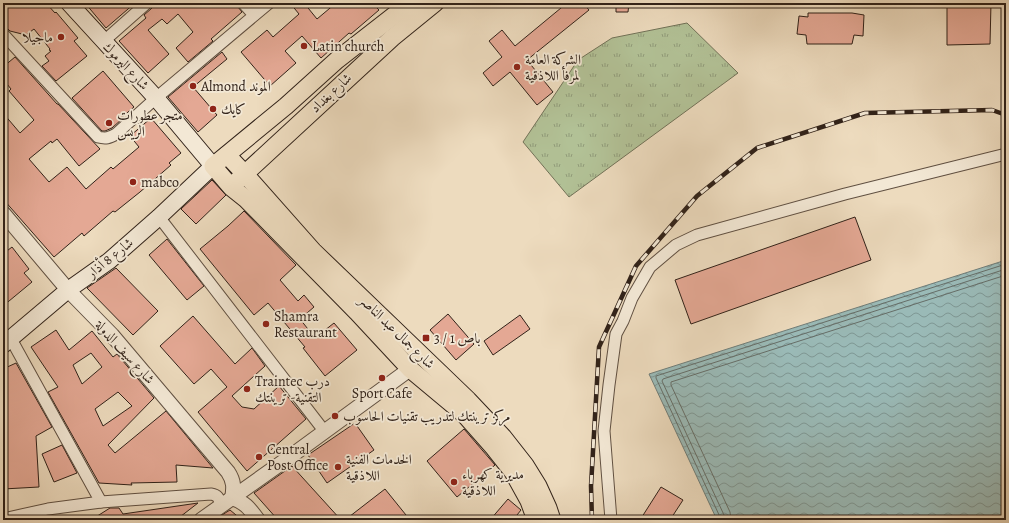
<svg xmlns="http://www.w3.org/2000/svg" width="1009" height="523" font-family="Alegreya,Amiri,serif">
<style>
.grass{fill:url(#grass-tufts);stroke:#727258}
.water{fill:url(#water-waves);stroke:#707d78}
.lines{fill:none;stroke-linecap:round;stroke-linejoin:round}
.shore{stroke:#666e68;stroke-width:1}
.building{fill:#e4a894;stroke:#312219;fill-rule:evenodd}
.minor-casing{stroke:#605042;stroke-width:13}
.tertiary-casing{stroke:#605042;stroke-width:16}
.secondary-casing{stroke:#312219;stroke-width:18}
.primary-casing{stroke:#312219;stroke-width:19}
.minor{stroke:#f3e8d5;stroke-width:11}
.tertiary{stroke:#f3e8d5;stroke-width:14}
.secondary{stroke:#f3e8d5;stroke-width:16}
.primary{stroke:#eddbbe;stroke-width:17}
.rail-casing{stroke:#312219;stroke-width:4.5}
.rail{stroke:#f3e8d5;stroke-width:3;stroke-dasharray:9;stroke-linecap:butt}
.poi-dot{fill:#8f2418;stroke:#f3e8d5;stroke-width:1.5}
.labels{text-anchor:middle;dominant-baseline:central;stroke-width:3.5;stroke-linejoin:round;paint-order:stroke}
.poi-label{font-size:14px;fill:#312219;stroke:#f3e8d5;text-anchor:start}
.street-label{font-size:14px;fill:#312219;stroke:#f3e8d5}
</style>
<defs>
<pattern id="grass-tufts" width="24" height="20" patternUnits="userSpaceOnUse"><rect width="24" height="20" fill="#b2c196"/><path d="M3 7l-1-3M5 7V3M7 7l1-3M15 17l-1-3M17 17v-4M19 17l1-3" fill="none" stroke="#919c7a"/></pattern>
<pattern id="water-waves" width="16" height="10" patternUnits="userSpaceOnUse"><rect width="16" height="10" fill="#9abab7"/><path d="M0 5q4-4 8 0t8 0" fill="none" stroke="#7e9794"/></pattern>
</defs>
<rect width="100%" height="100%" fill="#eddbbe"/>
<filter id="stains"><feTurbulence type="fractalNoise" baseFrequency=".005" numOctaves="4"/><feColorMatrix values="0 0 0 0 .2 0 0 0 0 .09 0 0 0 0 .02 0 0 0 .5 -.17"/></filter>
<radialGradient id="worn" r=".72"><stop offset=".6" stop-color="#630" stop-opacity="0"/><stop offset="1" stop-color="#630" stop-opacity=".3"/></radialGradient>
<polygon class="grass" points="687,23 738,73 569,197 523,142 578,60 612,38"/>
<polygon class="water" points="1006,260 1006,520 717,520 649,374"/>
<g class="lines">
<g class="shore">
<polyline points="720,520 720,517 656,378 656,376 1006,264"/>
<polyline points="725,520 724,515 662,381 663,379 1006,269"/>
<polyline points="731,520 730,512 671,385 671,382 1006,275"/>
</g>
</g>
<g class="building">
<polygon points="3,3 46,3 55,13 56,12 78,38 74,41 87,56 56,81 42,66 49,61 45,56 51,51 49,50 50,49 34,29 26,35 10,31 8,29 3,27"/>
<polygon points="85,3 135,3 106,28"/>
<polygon points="156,3 236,3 238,7 242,12 211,39 213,41 188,62 176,48 193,32 178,14 167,24 162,19 148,30 169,54 148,73 119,41 146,18 144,15 152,8"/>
<polygon points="290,3 304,3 317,19 336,3 372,3 379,10 351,34 349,33 321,58 302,36 285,51 296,63 270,86 241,52 267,30 273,37 299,14"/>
<polygon points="567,3 583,3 589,10 527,60 553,92 537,105 510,72 493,86 483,73 502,57 489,41 502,30 515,46"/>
<polygon points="616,3 629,3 628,12 616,12"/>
<polygon points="947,3 991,3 990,44 947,45"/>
<polygon points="808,13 852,13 864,15 863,36 854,35 852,44 807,44 806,35 797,34 799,16 808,17"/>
<polygon points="222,52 227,59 193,87 217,115 198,132 168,97"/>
<polygon points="15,57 57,104 58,104 100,149 79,166 57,139 52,143 51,141 29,159 49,182 67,167 86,189 111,167 113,169 139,147 130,136 151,118 181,153 169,163 171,165 140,192 115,212 113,211 84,236 82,233 54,257 3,199 3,113 20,133 34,120 9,91 11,89 3,79 3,67"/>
<polygon points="103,71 134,107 121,118 122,119 112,128 105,131 102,131 72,98"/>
<polygon points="212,180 226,195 196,224 181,209"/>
<polygon points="244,211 296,265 280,280 298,301 304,295 314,307 300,319 315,338 334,323 357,350 325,376 303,348 305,347 268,303 254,315 200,249 228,226"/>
<polygon points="855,217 871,260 691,324 675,280"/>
<polygon points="167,239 204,286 187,300 149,255"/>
<polygon points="12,247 29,269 24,273 32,282 3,306 3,254"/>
<polygon points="116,268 158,311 133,335 87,288"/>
<polygon points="448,314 474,344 456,360 430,330"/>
<polygon points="520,315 530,329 493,355 484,341"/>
<polygon points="193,316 235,364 252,348 265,366 232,396 242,407 254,409 279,386 306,419 247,471 198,412 227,387 211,369 194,384 160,346"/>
<path d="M56,330L69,350L92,331L113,357L117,354L154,398L108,445L115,453L166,411L213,468L176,465L177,482L131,483L132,485L99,483L48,392L58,387L31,347ZM91,353L102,367L82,384L73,365ZM118,392L132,406L103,426L95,409Z"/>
<polygon points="16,363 52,427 36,436 39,487 3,489 3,369"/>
<polygon points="355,423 374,450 327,483 308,455"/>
<polygon points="464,429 495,465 457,497 427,461"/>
<polygon points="62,445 77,473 54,482 42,454"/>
<polygon points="292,466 341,520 278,520 254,493"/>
<polygon points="661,487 683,500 670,520 640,520"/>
<polygon points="385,489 406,515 399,520 345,520"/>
<polygon points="508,499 521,510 513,520 490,520"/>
<polygon points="198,503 176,520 91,520 110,508 119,508 123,514"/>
<polygon points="230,510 242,520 219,520 222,515"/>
</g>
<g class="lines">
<defs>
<g id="minor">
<polyline points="243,3 254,15"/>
<path d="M3,34L98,137C106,139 109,138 116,134L156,98L269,3"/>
<polyline points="104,41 147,3"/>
<polyline points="159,217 325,432"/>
<polyline points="11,339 101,502"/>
<path d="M3,519L48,509L101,502L211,494C218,495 220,499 220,506"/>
<polyline points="611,520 604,431 609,385 616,334 623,321 632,298 650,267 676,245 697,235 845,194 1006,154"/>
</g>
<g id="tertiary">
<path d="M3,213L68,290L112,335L228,472C234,481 234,488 232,498C246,503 249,508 258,520"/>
<polyline points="201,520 287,459 410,369"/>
</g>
<polyline id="secondary" points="3,345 68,290 109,261 159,217 213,166 156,98 69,3"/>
<g id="primary">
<polyline points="410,3 337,60 286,106 213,166 231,187 246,199 357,312 410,369 464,414 494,448 513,472 529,501 536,520"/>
<polyline points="227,155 244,173 313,251 468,400 503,437 525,465 538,486 548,508 552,520"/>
<polyline points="237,181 392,38 435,3"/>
</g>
</defs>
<use href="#minor" class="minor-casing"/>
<use href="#tertiary" class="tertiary-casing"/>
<use href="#secondary" class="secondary-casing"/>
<use href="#primary" class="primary-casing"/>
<use href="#minor" class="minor"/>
<use href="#tertiary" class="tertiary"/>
<use href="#secondary" class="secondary"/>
<use href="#primary" class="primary"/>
<defs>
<polyline id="rail" points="592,520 591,486 599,347 636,266 697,196 757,148 865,113 992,110 1006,115"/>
</defs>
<use href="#rail" class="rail-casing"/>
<use href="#rail" class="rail"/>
</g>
<g class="poi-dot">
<circle cx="61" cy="37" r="4"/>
<circle cx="304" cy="46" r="4"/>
<circle cx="517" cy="67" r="4"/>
<circle cx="193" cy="86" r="4"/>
<circle cx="213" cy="109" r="4"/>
<circle cx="109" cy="123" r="4"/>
<circle cx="133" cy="182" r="4"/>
<circle cx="266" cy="324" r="4"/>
<rect x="422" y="334" width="8" height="8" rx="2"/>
<circle cx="382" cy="378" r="4"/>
<circle cx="247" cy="389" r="4"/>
<circle cx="335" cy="416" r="4"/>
<circle cx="259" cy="457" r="4"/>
<circle cx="338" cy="467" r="4"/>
<circle cx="454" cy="482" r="4"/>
</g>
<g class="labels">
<g class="poi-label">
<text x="53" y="37" text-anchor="end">ماجيلا</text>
<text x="312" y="46">Latin church</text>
<text x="525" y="59">الشركة العامة<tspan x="525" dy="16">لمرفأ اللاذقية</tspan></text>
<text x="201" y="86">Almond الموند</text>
<text x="221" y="109">كايك</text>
<text x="117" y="115">متجر عطورات<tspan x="117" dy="16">الريس</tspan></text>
<text x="141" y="182">mabco</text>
<text x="274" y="316">Shamra<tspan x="274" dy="16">Restaurant</tspan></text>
<text x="434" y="338">باص 1 / 3</text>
<text x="255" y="381">Traintec درب<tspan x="255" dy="16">التقنية- ترينتك</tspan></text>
<text x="382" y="393" text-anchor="middle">Sport Cafe</text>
<text x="343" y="416">مركز ترينتك لتدريب تقنيات الحاسوب</text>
<text x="267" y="449">Central<tspan x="267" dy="16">Post Office</tspan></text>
<text x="346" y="459">الخدمات الفنية<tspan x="346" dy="16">اللاذقية</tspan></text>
<text x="462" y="474">مديرية كهرباء<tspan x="462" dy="16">اللاذقية</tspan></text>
</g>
<g class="street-label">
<text transform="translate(126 66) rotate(47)">شارع اليرموك</text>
<text transform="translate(331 93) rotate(-43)">شارع بغداد</text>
<text transform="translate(110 258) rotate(-39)">شارع 8 أذار</text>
<text transform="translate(397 332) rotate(44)">شارع جمال عبد الناصر</text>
<text transform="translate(125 352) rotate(48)">شارع سيف الدولة</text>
</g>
</g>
<rect width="1009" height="523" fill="none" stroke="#eddbbe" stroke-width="16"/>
<rect x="4" y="4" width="1001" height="515" fill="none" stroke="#312219" stroke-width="2"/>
<rect x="8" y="8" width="993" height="507" fill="none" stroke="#312219"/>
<rect width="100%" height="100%" filter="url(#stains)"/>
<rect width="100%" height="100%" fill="url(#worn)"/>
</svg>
